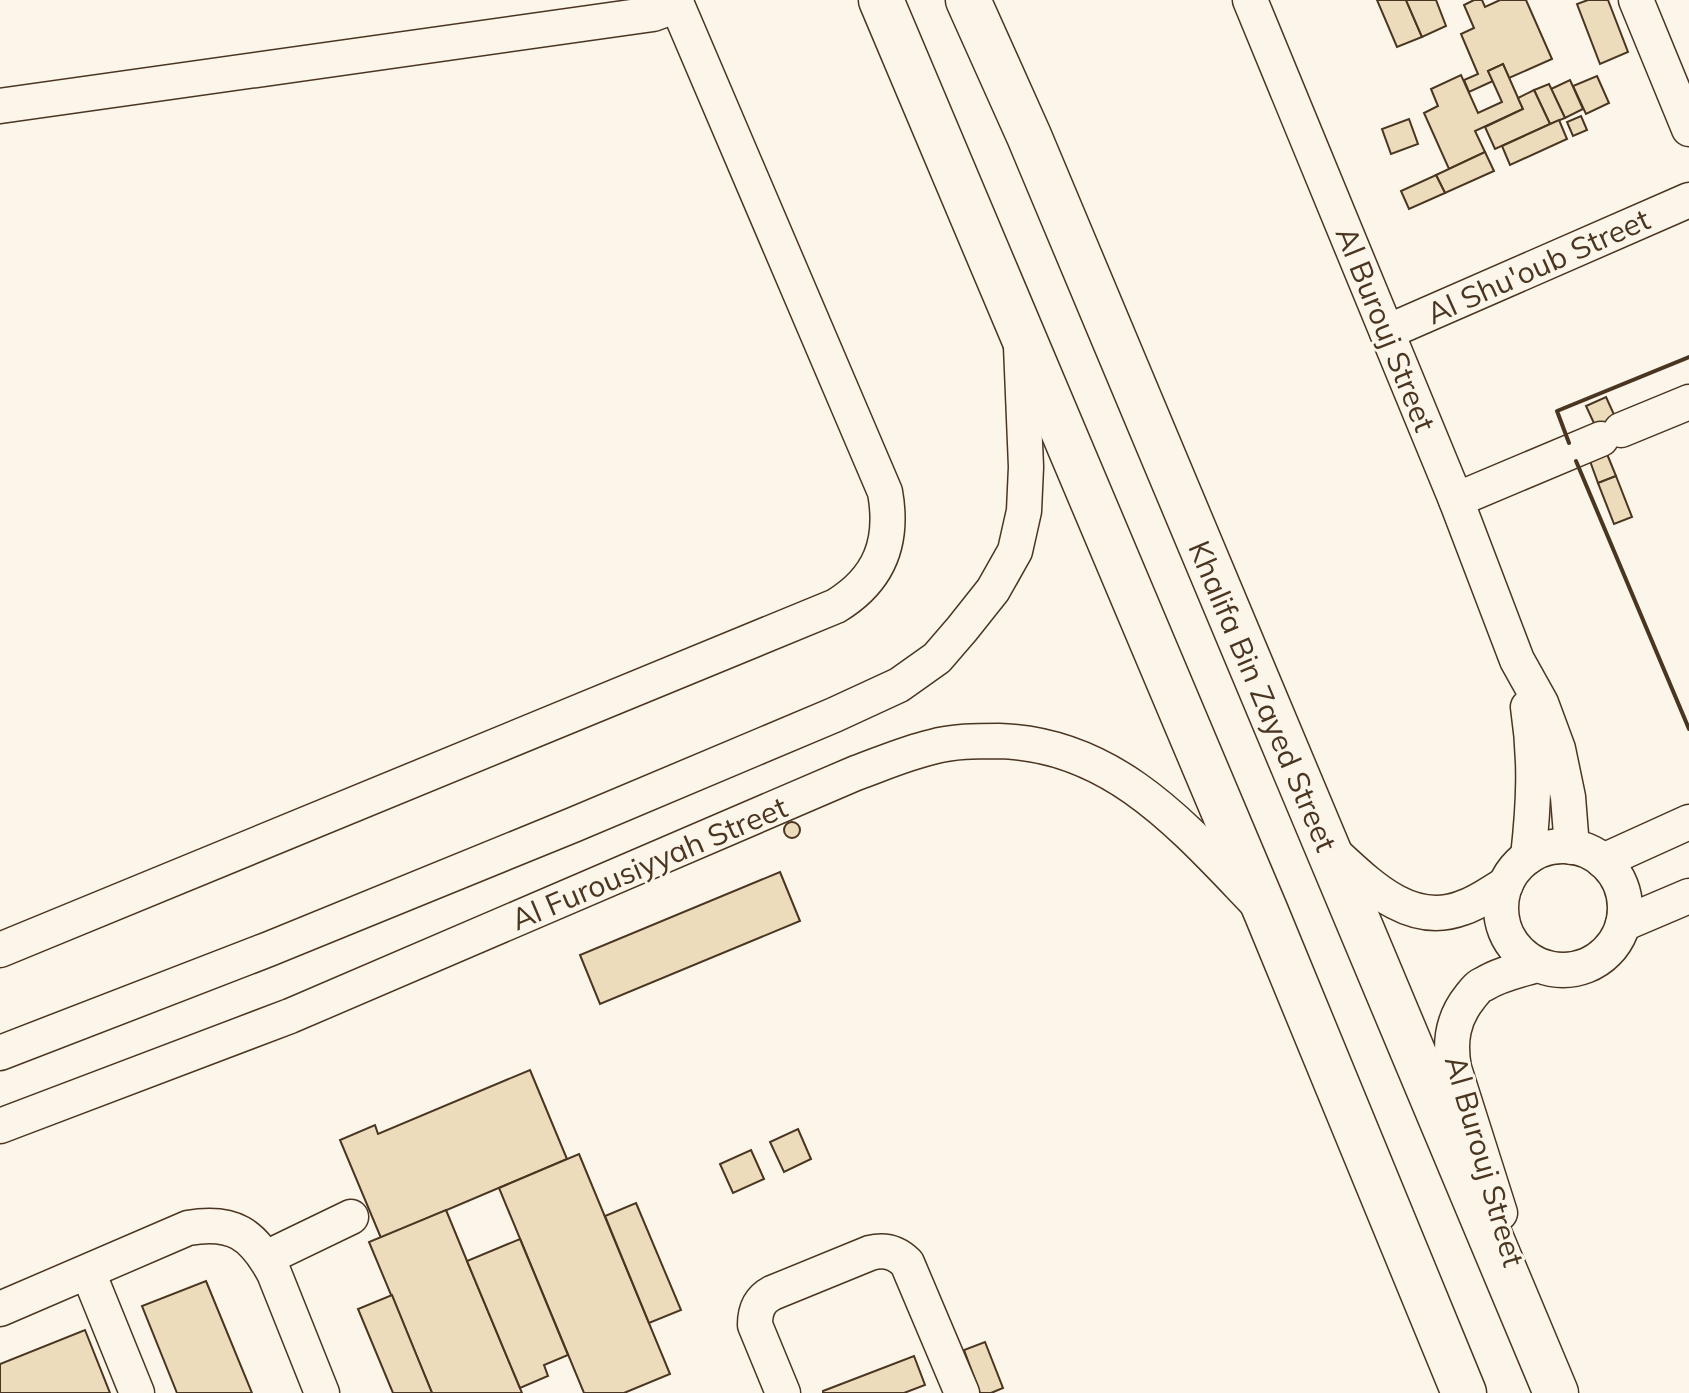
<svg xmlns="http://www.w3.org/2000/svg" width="1689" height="1393" font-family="Mulish,sans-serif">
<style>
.building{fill:#ecdcbc;stroke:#4a3520;stroke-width:2}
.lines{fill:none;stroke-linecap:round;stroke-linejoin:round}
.minor-casing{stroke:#4a3520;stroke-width:37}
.highway-casing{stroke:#4a3520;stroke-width:47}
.minor{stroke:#fbf6e9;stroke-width:34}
.highway{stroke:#fbf6e9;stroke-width:44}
.wall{stroke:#4a3520;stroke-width:4}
.labels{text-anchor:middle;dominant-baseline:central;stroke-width:6;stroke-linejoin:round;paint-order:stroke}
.street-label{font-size:30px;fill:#4a3520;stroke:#fbf6e9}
</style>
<rect width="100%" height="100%" fill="#fbf6e9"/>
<g class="building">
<polygon points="1377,0 1406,0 1422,37 1397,47"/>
<polygon points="1406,0 1436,0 1446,26 1422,37"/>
<polygon points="1474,0 1482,0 1485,7 1500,0 1526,0 1552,59 1509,78 1503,64 1488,71 1493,81 1469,92 1464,80 1478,74 1461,34 1474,28 1464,5"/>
<polygon points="1588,0 1608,0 1628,52 1600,64 1577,4"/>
<polygon points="1503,64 1523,109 1475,131 1485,152 1449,169 1424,113 1438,106 1431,89 1461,75 1478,113 1502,102 1488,71"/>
<polygon points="1597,76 1609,103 1586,114 1573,86"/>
<polygon points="1570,80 1583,109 1565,118 1551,89"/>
<polygon points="1549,84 1565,118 1550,124 1534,90"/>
<polygon points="1534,90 1550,124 1495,149 1485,127 1523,109 1518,98"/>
<polygon points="1581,116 1587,130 1573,136 1567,122"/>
<polygon points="1409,119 1418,144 1391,154 1382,129"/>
<polygon points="1559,120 1567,139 1510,165 1502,146"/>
<polygon points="1485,152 1494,171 1445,193 1436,175"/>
<polygon points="1436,175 1445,193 1409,209 1401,191"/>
<polygon points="1606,397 1621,430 1605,447 1586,406"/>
<polygon points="1607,454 1616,476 1598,483 1590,461"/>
<polygon points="1616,476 1632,517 1614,524 1598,483"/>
<circle cx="792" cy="830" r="8"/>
<polygon points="780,872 800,921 600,1004 580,955"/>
<polygon points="530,1070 567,1159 381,1238 340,1140 375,1125 378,1134"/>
<polygon points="798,1129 811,1159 784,1172 770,1142"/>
<polygon points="751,1150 764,1179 733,1193 720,1164"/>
<polygon points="579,1154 670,1374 624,1393 584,1393 499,1188"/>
<polygon points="636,1203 681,1310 649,1323 605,1216"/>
<polygon points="446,1210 467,1261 522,1393 432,1393 369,1242"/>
<polygon points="520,1239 568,1355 544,1365 548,1376 520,1388 467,1261"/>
<polygon points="206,1281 252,1393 177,1393 142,1306"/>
<polygon points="392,1295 432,1393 393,1393 358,1309"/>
<polygon points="85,1330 110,1393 0,1393 0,1364"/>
<polygon points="985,1342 1003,1388 991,1393 980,1393 964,1350"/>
<polygon points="914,1356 925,1385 904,1393 823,1393 823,1391"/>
</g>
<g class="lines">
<defs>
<g id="minor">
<polyline points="1250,0 1456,500 1517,660 1541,703 1558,749 1568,797 1572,847"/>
<polyline points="1636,0 1689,129"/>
<polyline points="0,106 653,14 677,5"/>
<polyline points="1387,332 1689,200"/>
<polyline points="1621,430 1689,402"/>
<polyline points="1456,500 1601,439"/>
<path d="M1528,707C1536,760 1534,804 1528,857"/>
<circle cx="1563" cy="908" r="62"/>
<path d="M1333,852C1368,884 1410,928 1462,908C1478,903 1492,892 1506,884"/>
<polyline points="1603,861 1689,822"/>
<polyline points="1623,924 1689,896"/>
<path d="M0,950L836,606C880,579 894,542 885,492L675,0"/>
<polyline points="0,1053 269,949 573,825 834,715 899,685 937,658 962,629 993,590 1015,551 1024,511 1026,467 1021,346"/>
<path d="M0,1126L290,1016L856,773C881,764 906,753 932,747C953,741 976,741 999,741C1113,744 1183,826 1256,902"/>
<path d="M1500,1213L1454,1068C1449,1041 1453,1018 1470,997C1474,992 1478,986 1484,984C1500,974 1520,970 1537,965"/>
<polyline points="266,1258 351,1217"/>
<polyline points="88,1272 137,1393"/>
<path d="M0,1309L188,1228C233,1220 253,1234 274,1273L322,1393"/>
<path d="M783,1393L755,1325C755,1310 759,1300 772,1293L870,1253C885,1249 896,1252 907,1263L962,1393"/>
</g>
<g id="highway">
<polyline points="881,0 1266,912 1464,1393"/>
<polyline points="968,0 1029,136 1556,1393"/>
</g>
</defs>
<use href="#minor" class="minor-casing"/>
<use href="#highway" class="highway-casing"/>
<use href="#minor" class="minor"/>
<use href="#highway" class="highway"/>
<g class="wall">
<polyline points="1569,443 1557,411 1689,357"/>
<polyline points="1576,461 1689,729"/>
</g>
</g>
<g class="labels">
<g class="street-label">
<text transform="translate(1538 266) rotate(-24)">Al Shu'oub Street</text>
<text transform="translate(1386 329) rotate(68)">Al Burouj Street</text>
<text transform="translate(1263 696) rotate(67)">Khalifa Bin Zayed Street</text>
<text transform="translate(649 863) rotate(-23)">Al Furousiyyah Street</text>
<text transform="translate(1485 1161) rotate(74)">Al Burouj Street</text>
</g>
</g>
</svg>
